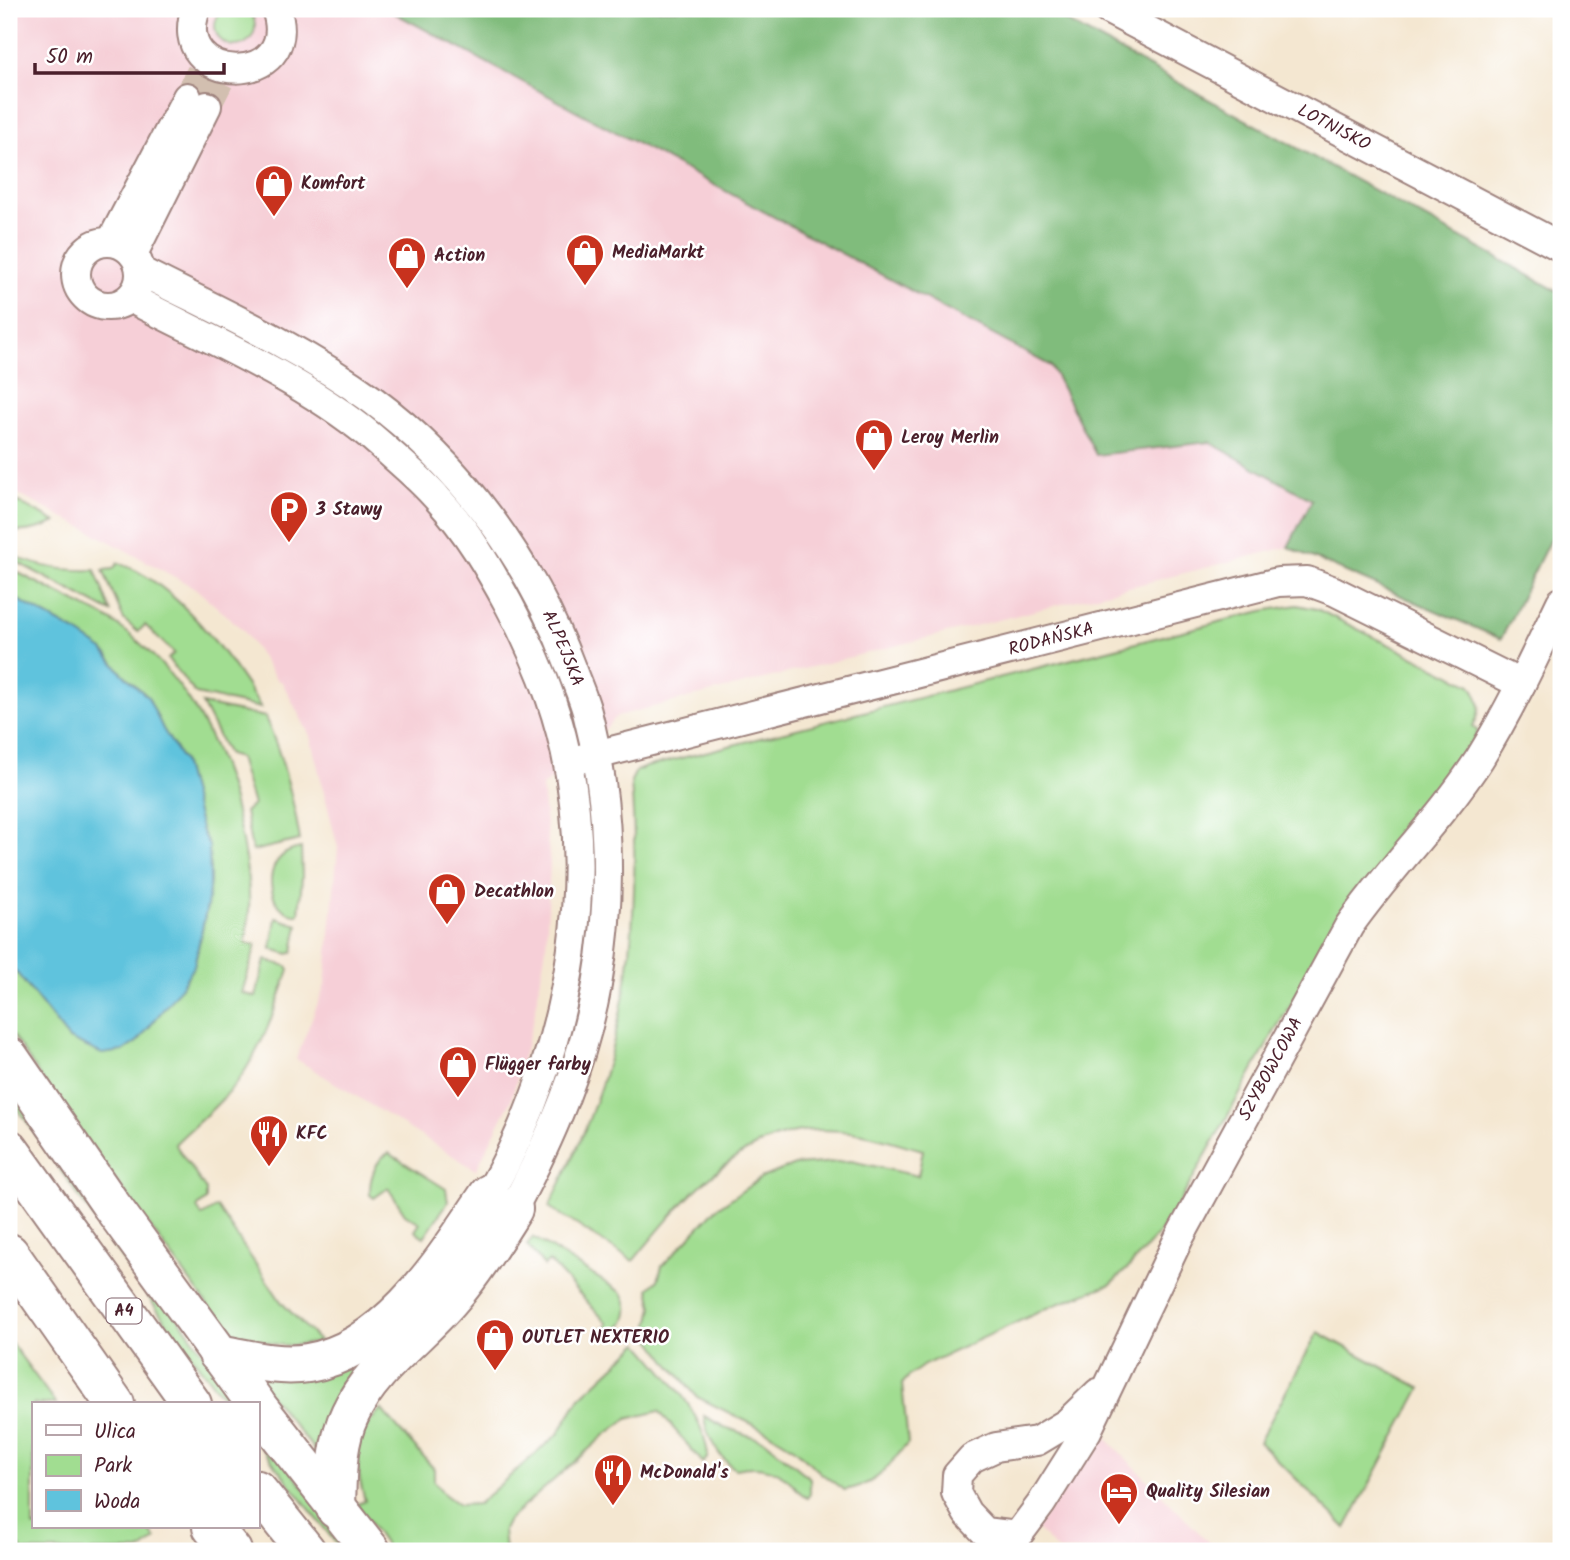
<svg xmlns="http://www.w3.org/2000/svg" width="1570" height="1560" font-family="Kalam,sans-serif">
<style>
.built{fill:#f6cfd7}
.green{fill:#a1dd91;stroke:#767e5e;stroke-width:2}
.forest{fill:#80bc7b;stroke:#656e53;stroke-width:2}
.water{fill:#5fc3dd;stroke:#547184;stroke-width:2}
.lines{fill:none;stroke-linecap:round;stroke-linejoin:round}
.street-tunnel{stroke:#d2bfb0;stroke-width:28;stroke-dasharray:28 14;stroke-linecap:butt}
.street-casing{stroke:#9f837e;stroke-width:32}
.secondary-casing{stroke:#9f837e;stroke-width:42}
.highway-casing{stroke:#9f837e;stroke-width:42}
.street{stroke:#fff;stroke-width:28}
.secondary{stroke:#fff;stroke-width:38}
.highway{stroke:#fff;stroke-width:38}
.labels{text-anchor:middle;dominant-baseline:central;stroke-width:5;stroke-linejoin:round;paint-order:stroke}
.shield{fill:#fff;stroke:#80626b;stroke-width:2}
.shield-label{font-size:16px;font-weight:bold;fill:#4a1f2b}
.street-label{font-size:18px;fill:#4a1f2b;stroke:#fff}
.poi-label{font-size:18px;font-weight:bold;fill:#4a1f2b;stroke:#fff;text-anchor:start}
</style>
<rect width="100%" height="100%" fill="#fff"/>
<filter id="ink" filterUnits="userSpaceOnUse"><feTurbulence type="fractalNoise" baseFrequency=".0143" numOctaves="2"/><feDisplacementMap in="SourceGraphic" scale="14" xChannelSelector="R" yChannelSelector="G"/><feConvolveMatrix kernelMatrix="1 2 1 2 8 2 1 2 1" color-interpolation-filters="sRGB"/></filter>
<filter id="wash" filterUnits="userSpaceOnUse"><feTurbulence type="fractalNoise" baseFrequency=".00686" numOctaves="4" result="noise"/><feDisplacementMap in="SourceGraphic" scale="28" xChannelSelector="R" yChannelSelector="G"/><feGaussianBlur stdDeviation="1.57" result="paint"/><feColorMatrix in="noise" values="0 0 0 0 0 0 0 0 0 0 0 0 0 0 0 0 0 1.4 0 .05"/><feComposite in="paint" operator="in"/></filter>
<g filter="url(#wash)">
<rect width="100%" height="100%" fill="#f4e7d1"/>
<g class="built">
<polygon points="9,9 387,9 1052,366 1096,454 1209,442 1313,500 1288,547 617,716 576,761 542,786 550,864 546,947 534,1017 511,1100 476,1170 296,1059 325,985 338,848 310,736 282,682 277,680 243,630 195,588 90,531 9,490"/>
<polygon points="1102,1434 1217,1551 1058,1551 1036,1529"/>
</g>
<g class="green">
<circle cx="235" cy="26" r="20"/>
<path d="M9,497L56,522C41,529 26,533 9,531Z"/>
<path d="M9,553C34,567 66,571 95,570L111,612L9,558Z"/>
<path d="M118,563C175,581 231,658 261,708L196,694L168,659L174,653L145,625L138,632L124,620L103,570L113,569Z"/>
<path d="M9,568C34,581 59,594 85,607C94,612 105,616 113,622C183,670 223,745 239,826C247,866 254,902 245,943L256,945L242,993L256,997L265,960L287,966L289,970C274,1013 258,1061 226,1095C210,1113 191,1128 175,1144L206,1190V1200L197,1208L202,1216L217,1207L282,1303L320,1342C305,1344 290,1347 275,1344C258,1341 243,1334 227,1331L49,1090L9,1030V963L69,1039L123,1051L138,1041L178,991L194,966L207,906L210,880L209,846L202,832L183,761L163,729L148,697L122,673L103,650L78,633L9,595Z"/>
<path d="M1297,605L1317,609L1471,685C1482,702 1482,709 1473,727L1478,731L1463,759L1326,947L1277,1027L1177,1207L1156,1237L1128,1268L1111,1284L1052,1306L924,1365L909,1376L902,1384L908,1443C885,1469 880,1484 844,1490L822,1474L795,1449L766,1431L697,1397L670,1365L651,1339L648,1330L653,1307L649,1289L658,1280L662,1266L716,1209L761,1178L795,1165L851,1161L918,1176L923,1150C900,1144 875,1135 851,1132C831,1130 807,1128 787,1134C722,1151 674,1211 633,1261L549,1207C564,1176 579,1146 591,1114C633,1003 640,898 631,781L636,771L646,767L1262,611Z"/>
<path d="M202,704L265,717C283,757 293,796 300,840L252,851L245,812L253,805L239,758L228,755Z"/>
<path d="M301,848L302,877L299,914C267,917 256,854 301,848Z"/>
<polygon points="276,918 298,925 293,952 289,954 271,949"/>
<polygon points="9,1081 240,1404 228,1404 170,1328 9,1096"/>
<path d="M389,1153L446,1189L448,1202L424,1237L415,1231L420,1223L405,1214L388,1188L374,1198L370,1195C369,1181 375,1159 389,1153Z"/>
<path d="M533,1237L622,1293C634,1313 624,1325 609,1339L602,1337L601,1332L608,1324L549,1261L544,1266L527,1245Z"/>
<polygon points="1318,1332 1421,1388 1346,1528 1259,1442"/>
<polygon points="9,1340 56,1404 33,1404 33,1527 147,1527 156,1539 140,1551 23,1551 9,1534"/>
<path d="M639,1343C666,1375 705,1414 708,1457L703,1463L659,1411L627,1419L605,1435L508,1520L503,1530L505,1551H389L357,1504L365,1501C354,1462 351,1439 381,1409L434,1469V1481L444,1494L459,1505L478,1504L558,1434L580,1398Z"/>
<polygon points="369,1353 325,1463 254,1376"/>
<path d="M704,1416L724,1427L765,1441L810,1478V1494L807,1498C799,1493 794,1484 786,1478C771,1466 753,1465 735,1469C719,1458 706,1436 704,1416Z"/>
<polygon points="257,1427 353,1551 342,1551 257,1442"/>
</g>
<polygon class="forest" points="387,9 1044,9 1561,293 1561,517 1501,639 1288,547 1312,500 1209,442 1096,455 1051,366"/>
<polygon class="water" points="9,595 78,633 103,650 122,673 148,697 163,729 183,761 202,832 209,846 210,880 207,906 194,966 178,991 138,1041 123,1051 102,1054 69,1039 9,963"/>
</g>
<g filter="url(#ink)">
<g class="lines">
<g class="street-tunnel">
<polyline points="187,97 201,71"/>
<polyline points="207,106 220,80"/>
</g>
<defs>
<g id="street">
<path d="M196,9C167,87 304,90 276,9"/>
<path id="s1" d="M1107,9L1561,247"/>
<circle cx="108" cy="274" r="32"/>
<polyline points="111,242 187,97"/>
<polyline points="133,254 207,106"/>
<path id="s2" d="M140,271C218,311 300,347 371,399C462,466 531,561 571,668C576,682 583,697 587,712C610,800 613,895 597,985C583,1064 551,1138 513,1209"/>
<path d="M130,298C214,342 310,382 381,445C400,462 421,479 438,499C467,530 489,568 509,605C525,635 539,665 550,697C606,858 572,1049 489,1194"/>
<path id="s3" d="M580,759L1278,582L1307,581L1334,591L1521,684"/>
<polyline points="1017,1536 985,1532 967,1513 956,1493 957,1475 972,1458 996,1447 1037,1441 1067,1423 1098,1393"/>
<path id="s4" d="M1006,1551L1041,1504L1087,1431L1179,1238L1349,926C1390,868 1441,818 1480,758C1511,708 1536,654 1561,602"/>
</g>
<g id="secondary">
<polyline points="9,1057 111,1205 256,1404"/>
<path d="M218,1354C247,1359 279,1368 308,1363C391,1349 446,1257 489,1194"/>
<polyline points="257,1406 371,1551"/>
<path d="M336,1509C337,1477 336,1443 350,1414C372,1366 419,1337 452,1297C475,1270 494,1239 513,1209"/>
</g>
<g id="highway">
<polyline points="9,1149 192,1404"/>
<polyline points="9,1253 115,1404"/>
<polyline points="257,1490 306,1551"/>
<polyline points="212,1527 232,1551"/>
</g>
</defs>
<use href="#street" class="street-casing"/>
<use href="#secondary" class="secondary-casing"/>
<use href="#highway" class="highway-casing"/>
<use href="#street" class="street"/>
<use href="#secondary" class="secondary"/>
<use href="#highway" class="highway"/>
</g>
</g>
<defs>
<symbol id="shop-pin" viewBox="-11 -11 22 30"><path d="M0 17L-7.5 6A9.5 9.5 0 1 1 7.5 6Z" fill="#c8321e" stroke="#fff"/><path d="M-5-2.5h2.3a2.7 3.5 0 0 1 5.4 0H5L5.5 6h-11ZM-1.5-2.5h3a1.5 2.3 0 0 0-3 0Z" fill="#fff"/></symbol>
<symbol id="parking-pin" viewBox="-11 -11 22 30"><path d="M0 17L-7.5 6A9.5 9.5 0 1 1 7.5 6Z" fill="#c8321e" stroke="#fff"/><path d="M-3.5-5.5H1a3.5 3.5 0 0 1 0 7H-1V5.5H-3.5ZM-1-3.4V-.6H.8a1.4 1.4 0 0 0 0-2.8Z" fill="#fff"/></symbol>
<symbol id="restaurant-pin" viewBox="-11 -11 22 30"><path d="M0 17L-7.5 6A9.5 9.5 0 1 1 7.5 6Z" fill="#c8321e" stroke="#fff"/><path d="M-5-6h1v4h1v-4h1v4h1v-4h1v5L-1.5 .5V6h-2V.5L-5-1ZM5-6V6H3V1.5H1.5Q1.5-4 5-6Z" fill="#fff"/></symbol>
<symbol id="hotel-pin" viewBox="-11 -11 22 30"><path d="M0 17L-7.5 6A9.5 9.5 0 1 1 7.5 6Z" fill="#c8321e" stroke="#fff"/><path d="M-6-4.5h1.5V1H6V5H4.5V3h-9V5H-6ZM-4 0a1.8 1.8 0 1 1 3.6 0ZM.5 0V-2.5h3Q6-2.5 6 0Z" fill="#fff"/></symbol>
</defs>
<g fill-rule="evenodd">
<use href="#shop-pin" x="252" y="162" width="44" height="60"/>
<use href="#shop-pin" x="563" y="231" width="44" height="60"/>
<use href="#shop-pin" x="385" y="234" width="44" height="60"/>
<use href="#shop-pin" x="852" y="416" width="44" height="60"/>
<use href="#parking-pin" x="267" y="488" width="44" height="60"/>
<use href="#shop-pin" x="425" y="870" width="44" height="60"/>
<use href="#shop-pin" x="436" y="1043" width="44" height="60"/>
<use href="#restaurant-pin" x="247" y="1112" width="44" height="60"/>
<use href="#shop-pin" x="473" y="1316" width="44" height="60"/>
<use href="#restaurant-pin" x="591" y="1451" width="44" height="60"/>
<use href="#hotel-pin" x="1097" y="1470" width="44" height="60"/>
</g>
<g class="labels">
<rect class="shield" x="106.5" y="1298.5" width="35" height="25" rx="5"/>
<g class="shield-label">
<text x="124" y="1311">A4</text>
</g>
<g class="street-label">
<text stroke="none"><textPath href="#s1" startOffset="256">LOTNISKO</textPath></text>
<text stroke="none"><textPath href="#s3" startOffset="486">RODAŃSKA</textPath></text>
<text stroke="none"><textPath href="#s2" startOffset="583">ALPEJSKA</textPath></text>
<text stroke="none"><textPath href="#s4" startOffset="551">SZYBOWCOWA</textPath></text>
</g>
<g class="poi-label">
<text x="301" y="184">Komfort</text>
<text x="612" y="253">MediaMarkt</text>
<text x="434" y="256">Action</text>
<text x="901" y="438">Leroy Merlin</text>
<text x="316" y="510">3 Stawy</text>
<text x="474" y="892">Decathlon</text>
<text x="485" y="1065">Flügger farby</text>
<text x="296" y="1134">KFC</text>
<text x="522" y="1338">OUTLET NEXTERIO</text>
<text x="640" y="1473">McDonald's</text>
<text x="1146" y="1492">Quality Silesian</text>
</g>
</g>
<rect width="1570" height="1560" fill="none" stroke="#fff" stroke-width="35"/>
<rect x="32" y="1402" width="228" height="126" fill="#ffffff" stroke="#b7a5aa" stroke-width="2"/>
<rect x="46" y="1425" width="35" height="10" fill="#ffffff" stroke="#b7a5aa" stroke-width="2"/>
<text x="94" y="1438" font-size="21" fill="#4a1f2b">Ulica</text>
<rect x="46" y="1455" width="35" height="21" fill="#a1dd91" stroke="#b7a5aa" stroke-width="2"/>
<text x="94" y="1472" font-size="21" fill="#4a1f2b">Park</text>
<rect x="46" y="1490" width="35" height="21" fill="#5fc3dd" stroke="#b7a5aa" stroke-width="2"/>
<text x="94" y="1508" font-size="21" fill="#4a1f2b">Woda</text>
<path d="M35 63v10h189v-10" fill="none" stroke="#4a1f2b" stroke-width="3.5"/>
<text x="46" y="63" font-size="21" fill="#4a1f2b" stroke="#ffffff" stroke-width="5" paint-order="stroke">50 m</text>
</svg>
